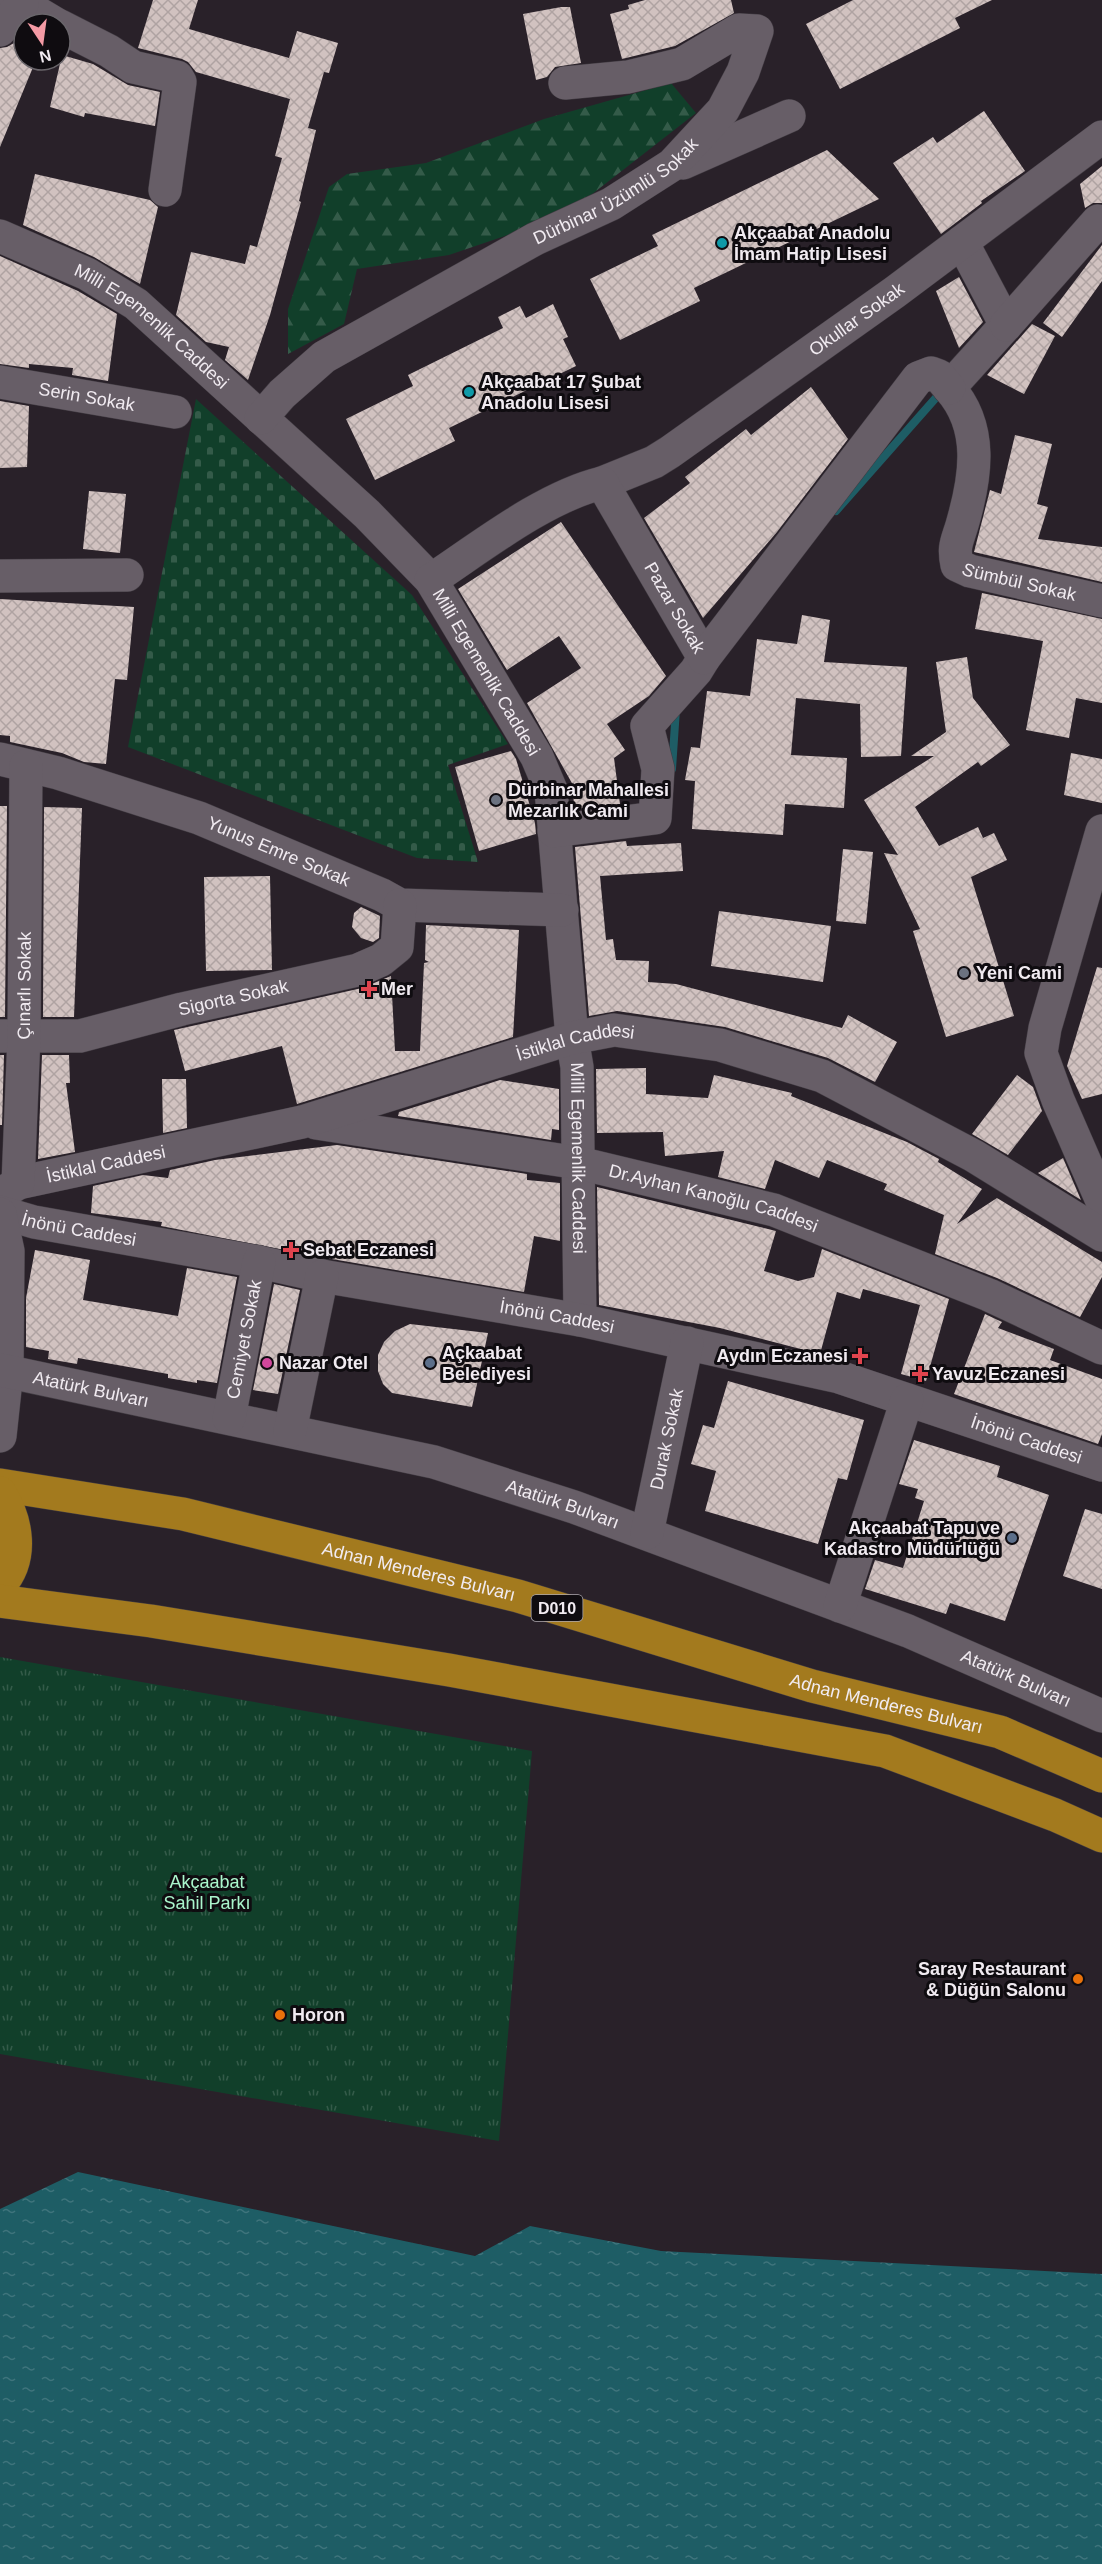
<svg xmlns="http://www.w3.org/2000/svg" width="1102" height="2564" font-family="Arial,sans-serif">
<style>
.forest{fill:url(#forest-firs)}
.cemetery{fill:url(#cemetery-stones)}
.park{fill:url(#park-tufts)}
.water{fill:url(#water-ripples)}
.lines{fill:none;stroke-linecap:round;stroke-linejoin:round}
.stream{stroke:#1e5d65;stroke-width:8}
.building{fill:url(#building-cross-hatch)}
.minor-casing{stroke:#423c43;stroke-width:34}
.highway-casing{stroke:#423c43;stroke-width:34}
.minor{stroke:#675e67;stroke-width:33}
.highway{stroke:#a37a1e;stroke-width:33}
.culture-dot{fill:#0f9aa8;stroke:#0f0c10;stroke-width:2}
.worship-dot{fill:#6b7280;stroke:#0f0c10;stroke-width:2}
.health-dot{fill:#e0444e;stroke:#0f0c10;stroke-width:2}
.hotel-dot{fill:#d1479c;stroke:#0f0c10;stroke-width:2}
.service-dot{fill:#5c6f8a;stroke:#0f0c10;stroke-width:2}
.food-dot{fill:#e8710a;stroke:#0f0c10;stroke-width:2}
.labels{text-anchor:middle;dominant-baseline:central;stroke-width:6;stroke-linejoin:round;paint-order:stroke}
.shield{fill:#0f0c10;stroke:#ada8ae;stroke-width:1.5}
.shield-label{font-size:16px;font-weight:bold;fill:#f1ebf1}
.street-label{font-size:18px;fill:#f1ebf1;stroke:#0f0c10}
.poi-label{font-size:18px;font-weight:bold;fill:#f1ebf1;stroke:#0f0c10;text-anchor:start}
.park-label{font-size:18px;fill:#aaf5cc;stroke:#0f0c10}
</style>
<defs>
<pattern id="forest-firs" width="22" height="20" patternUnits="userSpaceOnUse" patternTransform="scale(1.5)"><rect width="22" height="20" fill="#113f2a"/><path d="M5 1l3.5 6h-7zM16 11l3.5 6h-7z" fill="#345b49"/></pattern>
<pattern id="cemetery-stones" width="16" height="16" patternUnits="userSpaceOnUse" patternTransform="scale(1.5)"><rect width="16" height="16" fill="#113f2a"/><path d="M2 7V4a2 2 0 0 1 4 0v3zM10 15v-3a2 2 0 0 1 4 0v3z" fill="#345b49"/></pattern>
<pattern id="park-tufts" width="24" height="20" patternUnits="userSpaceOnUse" patternTransform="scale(1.5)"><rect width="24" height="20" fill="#113f2a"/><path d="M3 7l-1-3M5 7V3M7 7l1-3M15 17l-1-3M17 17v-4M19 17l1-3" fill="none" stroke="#345b49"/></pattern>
<pattern id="water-ripples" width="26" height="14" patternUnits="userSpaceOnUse" patternTransform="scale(1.5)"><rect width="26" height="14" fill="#1e5d65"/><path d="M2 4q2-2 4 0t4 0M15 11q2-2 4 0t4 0" fill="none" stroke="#3f747c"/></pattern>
<pattern id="building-cross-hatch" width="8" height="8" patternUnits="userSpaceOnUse" patternTransform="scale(1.5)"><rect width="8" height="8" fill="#d1c2c0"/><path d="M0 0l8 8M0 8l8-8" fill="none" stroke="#afa3a2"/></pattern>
</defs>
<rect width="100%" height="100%" fill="#292129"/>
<polygon class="forest" points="671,83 696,113 564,216 449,255 357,269 344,324 288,354 288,309 329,187 347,174 426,163 544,119"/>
<polygon class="cemetery" points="196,399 412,595 508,744 448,765 478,862 417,858 128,747"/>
<polygon class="park" points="0,1657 532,1751 499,2141 0,2054"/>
<polygon class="water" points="78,2172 475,2256 530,2226 661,2251 1102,2274 1102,2564 0,2564 0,2209"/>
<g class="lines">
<g class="stream">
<polyline points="836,511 941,392"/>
<polyline points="672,769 676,709"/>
</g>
</g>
<g class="building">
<polygon points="153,0 198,0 189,29 289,58 297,31 338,43 329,73 324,72 308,128 316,130 299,201 301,202 270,315 248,380 225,360 229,347 206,342 176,315 191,252 245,264 250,245 257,247 282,158 275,156 290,99 196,72 188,62 182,59 138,48"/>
<polygon points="645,0 731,0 734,13 675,46 622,59 610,14 629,9 628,5"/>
<polygon points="853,0 992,0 955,18 960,28 840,89 806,24"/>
<polygon points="561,7 570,7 581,63 555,67 547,77 536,80 523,14"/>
<polygon points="23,32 24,60 36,60 0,147 0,48 7,47 14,43"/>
<polygon points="62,55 93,64 128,85 160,92 155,126 85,113 84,117 50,107"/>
<polygon points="984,111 1025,171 981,201 982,203 941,234 893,163 933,137 937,143"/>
<polygon points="827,150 879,199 694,288 700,301 620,340 590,279 658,246 652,235"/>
<polygon points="1102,166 1102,203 1093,203 1085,208 1080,184"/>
<polygon points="35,174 150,200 158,207 140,284 94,257 23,225"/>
<polygon points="1102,245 1102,281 1062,337 1043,323"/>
<polygon points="0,256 78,291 117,314 108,381 72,375 73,368 29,364 29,368 0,364"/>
<polygon points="959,277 983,322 959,348 936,291"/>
<polygon points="553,304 568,337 563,339 576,366 449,428 455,441 375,480 346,419 413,386 408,375 503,328 498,317 520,306 526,318"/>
<polygon points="1032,324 1055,336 1024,394 987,375"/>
<polygon points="811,387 848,439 777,532 703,618 644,518 690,483 685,477 746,429 751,435"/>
<polygon points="0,401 29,406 27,467 0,468"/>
<polygon points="1015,435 1052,444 1037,504 1048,507 1038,539 1102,547 1102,582 974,552 990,490 1001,494"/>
<polygon points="89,491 126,494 120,553 83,549"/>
<polygon points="561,522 666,676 649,696 607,724 625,750 614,758 620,804 574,809 573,785 527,703 581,668 559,636 507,670 458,589"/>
<polygon points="982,593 1102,619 1102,703 1076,698 1069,738 1026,730 1043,641 975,629"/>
<polygon points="0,599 134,607 127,680 115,679 106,764 84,762 62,753 10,742 10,736 0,735"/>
<polygon points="802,615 830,620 824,662 907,667 901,756 861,757 860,704 796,698 791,755 847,758 844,808 785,804 783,835 692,829 695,781 685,780 691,747 700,748 707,691 750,696 757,639 797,644"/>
<polygon points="967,657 973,698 1010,745 981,766 978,762 915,807 939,846 978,827 983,838 994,833 1007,860 971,877 1014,1016 946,1037 913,931 920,929 884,853 898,855 864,800 934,756 911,756 946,732 936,662"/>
<polygon points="511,751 516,759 535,823 536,834 479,851 455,767"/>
<polygon points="1071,753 1102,759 1102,803 1064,795"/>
<polygon points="0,806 7,806 5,1017 0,1017"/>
<polygon points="44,807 82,808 74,1017 43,1017"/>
<polygon points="626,841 627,846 681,843 683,871 600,876 606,940 613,939 616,960 649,961 648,982 676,984 842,1028 848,1015 897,1042 875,1082 828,1058 725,1027 617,1011 589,1016 575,847"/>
<polygon points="843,849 873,852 866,924 836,921"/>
<polygon points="270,876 272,970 206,971 204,877"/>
<polygon points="361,907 380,916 379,938 373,942 361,938 352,927 354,913"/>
<polygon points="719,911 831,926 823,982 711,966"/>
<polygon points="426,925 519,930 513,1037 297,1104 282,1046 185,1071 174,1030 362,988 391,976 395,1051 420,1051 424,963 429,962 425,960"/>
<polygon points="1097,967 1102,968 1102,1094 1082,1099 1067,1066"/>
<polygon points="0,1055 4,1055 2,1125 0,1125"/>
<polygon points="42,1055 69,1055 70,1083 66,1083 75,1152 38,1159"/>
<polygon points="646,1068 646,1094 708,1098 714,1075 792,1093 791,1096 907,1142 939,1159 938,1162 982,1189 957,1224 997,1198 1102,1262 1102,1277 1080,1317 997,1278 935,1254 944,1215 884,1190 887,1184 827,1160 819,1178 775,1160 765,1189 718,1177 724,1151 665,1156 663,1132 597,1133 596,1069"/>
<polygon points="1017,1075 1033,1087 1042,1111 1008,1155 972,1134"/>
<polygon points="162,1079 186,1079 187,1128 163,1133"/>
<polygon points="500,1080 559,1089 559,1130 552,1129 551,1140 398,1116 399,1112"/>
<polygon points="337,1145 527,1174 527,1180 560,1183 560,1241 534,1236 524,1292 326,1258 161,1226 162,1222 91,1213 93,1186 143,1175 168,1178 170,1170 215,1160"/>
<polygon points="1063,1158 1081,1200 1038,1173"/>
<polygon points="597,1187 776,1231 764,1271 798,1281 814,1277 822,1249 949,1299 926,1381 901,1374 920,1305 863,1289 860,1299 837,1292 820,1354 720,1328 599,1305"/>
<polygon points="35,1250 90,1260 83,1300 178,1316 187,1268 237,1277 217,1383 197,1380 197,1383 168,1378 168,1374 78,1358 77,1364 48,1359 49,1351 26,1347 26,1298"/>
<polygon points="274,1284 300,1290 278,1394 253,1390"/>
<polygon points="985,1314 1002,1322 998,1328 1054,1349 1050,1360 1102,1379 1102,1434 1098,1444 954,1394"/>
<polygon points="410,1324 488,1333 472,1407 392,1393 383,1384 378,1371 378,1355 384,1342 395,1331"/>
<polygon points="728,1381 864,1420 847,1480 838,1478 818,1544 705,1511 716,1471 691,1464 703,1425 714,1428"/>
<polygon points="914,1440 1000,1466 997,1477 1049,1495 1005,1621 950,1603 946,1614 865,1589 875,1560 903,1568 924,1501 915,1498 918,1489 899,1484"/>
<polygon points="1085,1509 1102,1514 1102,1589 1063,1576"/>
</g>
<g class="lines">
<defs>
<g id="minor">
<polyline points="16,0 56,24"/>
<polyline points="60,26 109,51 133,67 177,77 180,82 165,190"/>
<polyline points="0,30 22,4"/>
<polyline points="683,163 789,116"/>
<path id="s1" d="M0,236L87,274L136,304L367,514L431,580L537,757L551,790L572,1038L577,1067L580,1320"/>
<path id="s2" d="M962,242L1006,325L949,388C984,427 976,477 962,525C957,542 953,546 957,565L970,571L1102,601"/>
<polyline points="1006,325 1098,221"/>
<path id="s3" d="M0,382L175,412"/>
<path id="s4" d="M261,418L282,394L324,357L535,239L611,204L672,165L723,110L743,72L757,31L739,30L682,64L628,77L565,83"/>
<path id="s5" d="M602,483L654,462L670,452L895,292L1102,137"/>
<polyline points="0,576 127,575"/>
<path id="s6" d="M431,580C481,547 544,497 602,483L704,658L696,671L647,726L658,769L655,818L554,831"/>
<polyline points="704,658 918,378 931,373 939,376 949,388"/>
<path id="s7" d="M0,759L58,773L199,818L382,895L400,905L562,910"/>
<polyline points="1102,831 1045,1028 1041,1053 1058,1100 1102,1201"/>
<path id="s8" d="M0,1036H80L182,1009L358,970L381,960L397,947L400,905"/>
<path id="s9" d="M316,1123L579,1163L774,1210L989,1295L1102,1348"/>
<path id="s10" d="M18,1183L302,1122L572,1038L614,1030L720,1045L822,1076L974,1156L1102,1235"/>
<path id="s11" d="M0,1195L18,1183L24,1036L26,766"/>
<path id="s12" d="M0,1212L34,1222L259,1262L322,1276L580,1320L839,1377L1102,1465"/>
<polyline points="0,1214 8,1251 7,1371 0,1436"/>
<path id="s13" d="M0,1370L434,1462L574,1507L908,1631L1102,1716"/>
<path id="s14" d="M229,1418L259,1262"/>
<polyline points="290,1431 322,1276"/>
<path id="s15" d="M647,1533L687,1343"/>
<polyline points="840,1606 907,1400"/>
</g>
<g id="highway">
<path id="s16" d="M0,1485L183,1514L518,1596L812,1686L1000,1732L1102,1776"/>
<path d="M0,1493C17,1521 24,1558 0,1585"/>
<polyline points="0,1601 151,1621 449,1670 885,1751 1055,1815 1102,1836"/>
</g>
</defs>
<use href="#minor" class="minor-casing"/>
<use href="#highway" class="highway-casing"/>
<use href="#minor" class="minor"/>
<use href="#highway" class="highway"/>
</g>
<g class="culture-dot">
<circle cx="722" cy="243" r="6"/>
<circle cx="469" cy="392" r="6"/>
</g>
<g class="worship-dot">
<circle cx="496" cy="800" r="6"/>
<circle cx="964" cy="973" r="6"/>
</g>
<g class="health-dot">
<path d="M366 980h6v6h6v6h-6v6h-6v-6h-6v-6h6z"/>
<path d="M288 1241h6v6h6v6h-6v6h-6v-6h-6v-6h6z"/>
<path d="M857 1347h6v6h6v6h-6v6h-6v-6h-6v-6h6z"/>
<path d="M917 1365h6v6h6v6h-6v6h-6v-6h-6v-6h6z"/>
</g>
<circle class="hotel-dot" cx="267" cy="1363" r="6"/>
<g class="service-dot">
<circle cx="430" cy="1363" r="6"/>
<circle cx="1012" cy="1538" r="6"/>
</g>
<g class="food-dot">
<circle cx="1078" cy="1979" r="6"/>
<circle cx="280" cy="2015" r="6"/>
</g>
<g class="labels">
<rect class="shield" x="531.5" y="1595" width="51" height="26" rx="4.5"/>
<g class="shield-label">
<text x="557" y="1608">D010</text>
</g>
<g class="street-label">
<text stroke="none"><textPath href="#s4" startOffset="424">Dürbinar Üzümlü Sokak</textPath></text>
<text stroke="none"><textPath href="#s5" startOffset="304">Okullar Sokak</textPath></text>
<text stroke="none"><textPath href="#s1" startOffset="178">Milli Egemenlik Caddesi</textPath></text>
<text stroke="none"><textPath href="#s3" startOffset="88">Serin Sokak</textPath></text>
<text stroke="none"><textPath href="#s2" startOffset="429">Sümbül Sokak</textPath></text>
<text stroke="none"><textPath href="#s6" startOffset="342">Pazar Sokak</textPath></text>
<text stroke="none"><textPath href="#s1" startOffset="664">Milli Egemenlik Caddesi</textPath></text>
<text stroke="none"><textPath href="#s7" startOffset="294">Yunus Emre Sokak</textPath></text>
<text stroke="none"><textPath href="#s11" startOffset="219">Çınarlı Sokak</textPath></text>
<text stroke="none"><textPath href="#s8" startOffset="238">Sigorta Sokak</textPath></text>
<text stroke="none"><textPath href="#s10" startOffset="576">İstiklal Caddesi</textPath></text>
<text stroke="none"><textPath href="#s1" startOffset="1168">Milli Egemenlik Caddesi</textPath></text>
<text stroke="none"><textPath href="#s10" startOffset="90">İstiklal Caddesi</textPath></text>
<text stroke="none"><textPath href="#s9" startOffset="405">Dr.Ayhan Kanoğlu Caddesi</textPath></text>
<text stroke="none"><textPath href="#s12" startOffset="81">İnönü Caddesi</textPath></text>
<text stroke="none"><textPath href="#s12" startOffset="567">İnönü Caddesi</textPath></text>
<text stroke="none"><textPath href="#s14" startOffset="80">Cemiyet Sokak</textPath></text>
<text stroke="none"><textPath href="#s13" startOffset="93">Atatürk Bulvarı</textPath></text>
<text stroke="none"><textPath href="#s15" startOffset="96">Durak Sokak</textPath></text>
<text stroke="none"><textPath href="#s12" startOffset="1053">İnönü Caddesi</textPath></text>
<text stroke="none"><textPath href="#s13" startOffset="579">Atatürk Bulvarı</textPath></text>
<text stroke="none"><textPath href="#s16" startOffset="428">Adnan Menderes Bulvarı</textPath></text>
<text stroke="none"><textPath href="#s13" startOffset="1065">Atatürk Bulvarı</textPath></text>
<text stroke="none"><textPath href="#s16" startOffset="914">Adnan Menderes Bulvarı</textPath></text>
</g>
<g class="poi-label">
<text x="734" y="233">Akçaabat Anadolu<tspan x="734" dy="21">İmam Hatip Lisesi</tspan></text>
<text x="481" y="382">Akçaabat 17 Şubat<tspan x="481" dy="21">Anadolu Lisesi</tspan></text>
<text x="508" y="790">Dürbinar Mahallesi<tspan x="508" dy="21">Mezarlık Cami</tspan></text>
<text x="976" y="973">Yeni Cami</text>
<text x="381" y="989">Mer</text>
<text x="303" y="1250">Sebat Eczanesi</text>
<text x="442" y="1353">Açkaabat<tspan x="442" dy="21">Belediyesi</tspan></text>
<text x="848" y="1356" text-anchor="end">Aydın Eczanesi</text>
<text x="279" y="1363">Nazar Otel</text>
<text x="932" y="1374">Yavuz Eczanesi</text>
<text x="1000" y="1528" text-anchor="end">Akçaabat Tapu ve<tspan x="1000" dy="21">Kadastro Müdürlüğü</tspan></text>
<text x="1066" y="1969" text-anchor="end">Saray Restaurant<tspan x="1066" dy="21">&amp; Düğün Salonu</tspan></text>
<text x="292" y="2015">Horon</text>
</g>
<g class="park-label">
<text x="207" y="1882">Akçaabat<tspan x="207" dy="21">Sahil Parkı</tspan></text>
</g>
</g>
<g transform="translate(42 42) rotate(167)"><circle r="28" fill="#0f0c10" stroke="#69656a" stroke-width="1.5"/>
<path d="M0-4.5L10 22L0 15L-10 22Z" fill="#f49aa4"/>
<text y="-9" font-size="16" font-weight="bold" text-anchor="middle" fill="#f1ebf1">N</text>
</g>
</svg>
